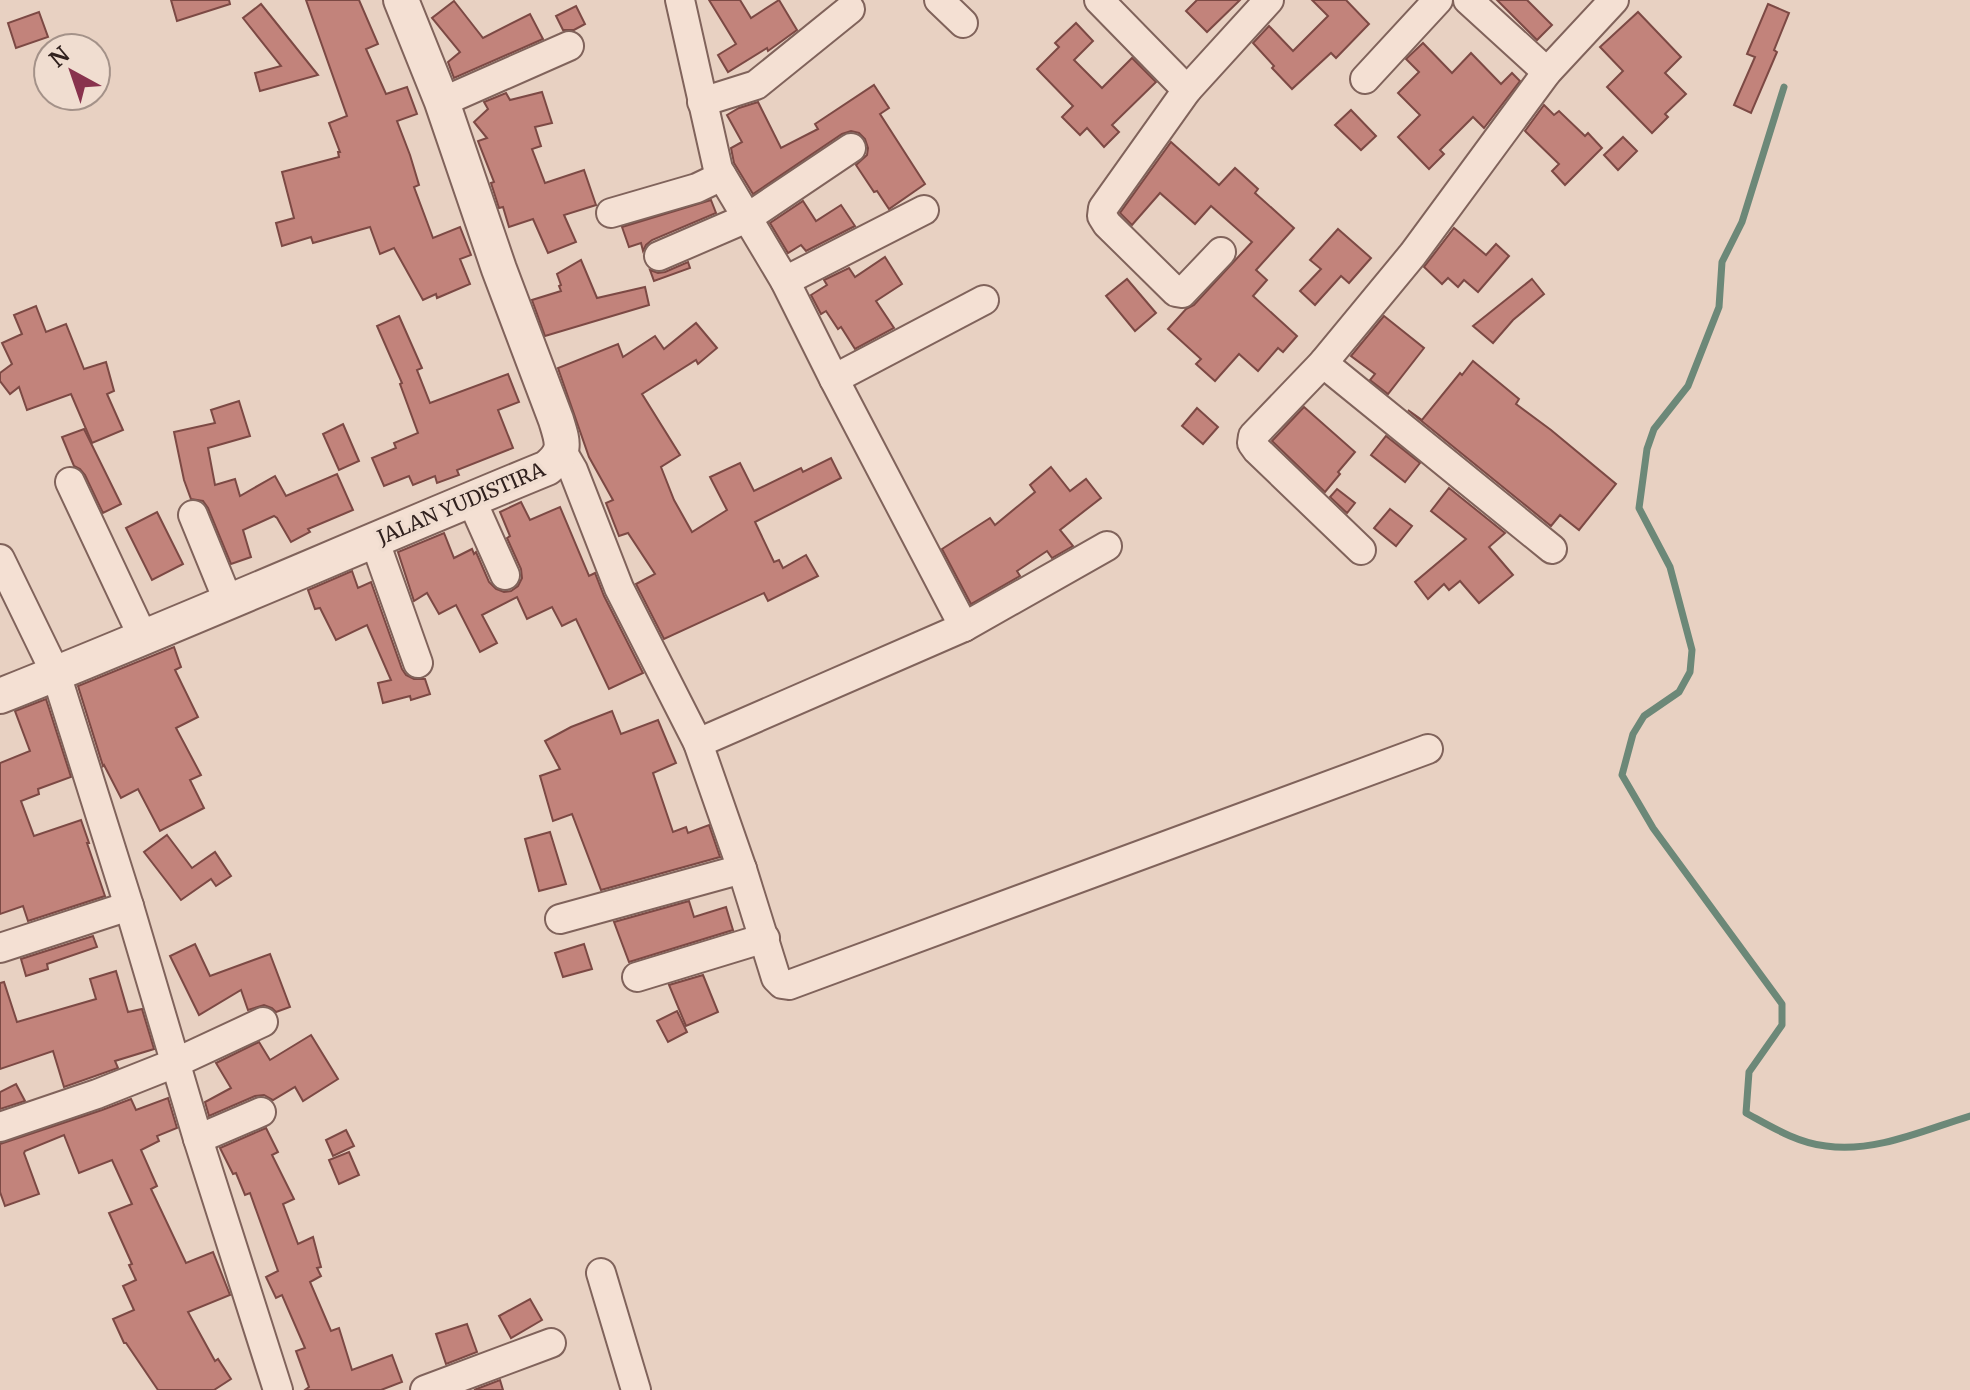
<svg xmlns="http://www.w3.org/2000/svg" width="1970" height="1390" font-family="Merriweather,serif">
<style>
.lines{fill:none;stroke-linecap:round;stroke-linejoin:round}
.stream{stroke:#6c8878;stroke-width:7}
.building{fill:#c2837b;stroke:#7c4944;stroke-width:2}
.minor-casing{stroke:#80635b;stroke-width:32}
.tertiary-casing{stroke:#80635b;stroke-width:38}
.minor{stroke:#f4e0d3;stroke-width:28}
.tertiary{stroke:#f4e0d3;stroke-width:34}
.labels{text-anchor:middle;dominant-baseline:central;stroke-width:7;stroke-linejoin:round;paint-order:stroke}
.street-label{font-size:20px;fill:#31211e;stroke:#f0ddd0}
</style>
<rect width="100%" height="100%" fill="#e8d1c2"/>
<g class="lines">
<path class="stream" d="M1784,87L1742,222L1722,262L1719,307L1688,386L1654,429L1647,449L1639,508L1670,567L1692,650L1690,672L1679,692L1644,716L1633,734L1622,775L1653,828L1782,1004V1025L1749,1072L1746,1113C1770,1126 1797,1143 1826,1146C1875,1153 1924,1130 1970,1116"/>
</g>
<g class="building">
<polygon points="171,0 229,0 230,4 177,21"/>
<polygon points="306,0 359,0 378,44 366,49 386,94 407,87 417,114 397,121 410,155 419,185 414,187 433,238 460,227 471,255 460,259 470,284 437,298 436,294 423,300 394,248 380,254 370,227 313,243 311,237 282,246 276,223 294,218 282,172 339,157 338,152 340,152 329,123 347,116"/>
<polygon points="709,0 740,0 751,18 779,0 797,30 768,51 767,48 728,72 718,55 736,44"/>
<polygon points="1197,0 1240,0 1207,32 1186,11"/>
<polygon points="1312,0 1346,0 1369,24 1336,58 1331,53 1292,89 1272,68 1274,66 1253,43 1269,26 1293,51 1328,16"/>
<polygon points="1497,0 1527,0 1552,25 1537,40"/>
<polygon points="454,1 483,38 530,14 543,39 454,78 448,62 460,52 432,18"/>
<polygon points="261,4 318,75 260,91 255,73 281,66 243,18"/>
<polygon points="1768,4 1789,13 1774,50 1777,52 1751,113 1734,105 1755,57 1747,54"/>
<polygon points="576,6 585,24 574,30 563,30 556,16"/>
<polygon points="39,12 48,37 16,48 8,23"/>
<polygon points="1638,12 1681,57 1665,73 1686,94 1665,114 1668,117 1652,133 1607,87 1623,71 1600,47"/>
<polygon points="1076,23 1093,41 1074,60 1102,88 1132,58 1156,82 1112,125 1119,132 1104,147 1087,128 1080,135 1062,117 1073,106 1037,69 1059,47 1055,43"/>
<polygon points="1423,43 1452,73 1471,53 1501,84 1512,73 1520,81 1484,128 1473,117 1440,150 1444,154 1429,169 1398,137 1420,115 1398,93 1419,72 1406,59"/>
<polygon points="874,85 889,108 880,114 925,184 889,209 877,191 874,192 856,165 867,155 868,148 865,139 859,133 851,131 842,134 753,194 734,163 731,148 742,142 727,115 739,108 758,102 781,148 818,129 815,124"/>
<polygon points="542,92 552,123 535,127 541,146 532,149 545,183 584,170 596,205 564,215 576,242 548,253 533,219 509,227 503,207 499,208 491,183 494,182 478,141 487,138 474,122 488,109 484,102 506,93 510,100"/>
<polygon points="1544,105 1554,115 1559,111 1585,136 1588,133 1602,148 1565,185 1552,171 1559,164 1525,131"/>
<polygon points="1351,110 1376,136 1361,150 1335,125"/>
<polygon points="1623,137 1637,151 1618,170 1604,155"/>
<polygon points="1171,142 1219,185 1235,168 1258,189 1255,193 1294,228 1256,270 1267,280 1253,296 1297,336 1283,352 1278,348 1258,371 1239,354 1215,381 1196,364 1201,359 1168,329 1186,309 1194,305 1252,242 1211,206 1195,224 1160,193 1132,225 1120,213"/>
<polygon points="711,200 716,213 652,240 646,245 643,251 641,243 629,247 622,227"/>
<polygon points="803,201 816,221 841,205 855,226 806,251 801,245 788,253 770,223"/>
<polygon points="1454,228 1486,255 1496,244 1509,256 1478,292 1464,280 1458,287 1448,278 1442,284 1424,267"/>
<polygon points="1338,229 1371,258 1349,283 1341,276 1315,305 1300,291 1321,269 1310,260"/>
<polygon points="885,257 902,284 876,301 894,328 855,349 841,327 838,329 826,311 821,314 811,295 827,285 824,280 849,268 855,277"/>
<polygon points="581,260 597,298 645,287 649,305 545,336 532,300 561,291 559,286 561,285 557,274"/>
<polygon points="688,262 690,268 654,281 650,270 658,273 665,272"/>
<polygon points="1127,279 1156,313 1135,331 1106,296"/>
<polygon points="1532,279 1544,294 1513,320 1493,343 1473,326"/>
<polygon points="36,306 46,332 66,324 84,369 106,362 114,391 107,394 123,430 92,443 71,394 27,410 19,387 10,394 0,381 0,373 12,364 2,343 22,334 14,315"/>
<polygon points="399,316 422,368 417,370 430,403 508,374 519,402 498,410 513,448 457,470 459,475 437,483 435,476 413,485 409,476 384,486 372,458 396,448 394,443 418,433 400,384 402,383 377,326"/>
<polygon points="1384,316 1424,348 1388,394 1370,380 1375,374 1351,356"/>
<polygon points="696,323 717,348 698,364 696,360 642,394 680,455 661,467 674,500 692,532 727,510 710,477 740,463 754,491 801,468 803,472 831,458 841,478 755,522 774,562 779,560 783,568 806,555 818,576 768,601 764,593 664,639 636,584 655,574 628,533 619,536 606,503 613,500 589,457 558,368 618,344 623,357 655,336 664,349"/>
<polygon points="1473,361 1519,399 1516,404 1551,430 1616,484 1579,530 1560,515 1551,526 1408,410 1422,420 1460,373 1462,375"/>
<polygon points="239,401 250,436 208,448 215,485 235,479 240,496 275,476 286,496 337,474 353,510 308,529 310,532 291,542 277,518 274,516 243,530 251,557 231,564 208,508 203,501 191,499 184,480 174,432 215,423 211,410"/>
<polygon points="1304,407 1355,452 1338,472 1340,474 1325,492 1272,441"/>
<polygon points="1197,408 1218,427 1203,444 1182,426"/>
<polygon points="343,424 359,461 339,470 323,434"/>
<polygon points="84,429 121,504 103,513 85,475 80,469 74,466 62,437"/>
<polygon points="1386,436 1420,463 1405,482 1371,455"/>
<polygon points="1051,467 1070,491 1086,479 1101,498 1060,530 1073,546 1052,558 1047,551 1017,571 1020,576 971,604 942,549 990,518 995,525 1035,492 1030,485"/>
<polygon points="1449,488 1505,533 1489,547 1513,575 1479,603 1460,581 1449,590 1444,584 1428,599 1415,582 1466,539 1431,511"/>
<polygon points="1337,489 1355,503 1347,513 1330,497"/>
<polygon points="521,502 530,520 560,507 589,576 595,573 604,596 643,673 609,689 576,619 562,626 552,607 527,619 517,597 482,615 497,643 480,652 456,605 439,614 427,593 414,601 398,552 444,533 454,558 472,549 474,554 476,552 489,582 496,589 504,592 511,591 518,586 522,578 521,569 507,538 510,536 500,512"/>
<polygon points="1390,509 1412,526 1396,546 1374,528"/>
<polygon points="157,512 183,564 152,580 126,528"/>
<polygon points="352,571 358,588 371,582 402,669 406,675 414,679 425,679 430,694 411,700 410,696 383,703 378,683 391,680 367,625 336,640 320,608 315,609 308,590"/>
<polygon points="174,647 181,667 175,670 198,717 176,728 201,775 190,780 204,808 160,831 138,789 121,798 104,765 103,766 78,686"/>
<polygon points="46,699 71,777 38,789 39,794 21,801 34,836 81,820 89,843 87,843 105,896 28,921 23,906 0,914 0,763 30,751 15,711"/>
<polygon points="612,711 621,734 658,720 676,763 653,773 673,832 686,827 688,833 709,825 720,857 601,890 572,814 553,821 540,776 560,769 545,741 571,727"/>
<polygon points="550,832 566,884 539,891 525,839"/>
<polygon points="167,835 192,868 215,852 231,876 216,886 211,879 181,900 144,852"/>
<polygon points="689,901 694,917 726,907 733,930 629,962 614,922"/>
<polygon points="93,936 97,947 47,964 48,969 26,976 21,959"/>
<polygon points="195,944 210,976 270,954 290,1007 276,1012 272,1008 264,1005 248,1010 241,990 199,1015 170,956"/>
<polygon points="584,944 592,969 563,977 555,953"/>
<polygon points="116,971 128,1012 142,1009 154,1049 115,1061 118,1068 64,1087 53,1051 0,1069 0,983 4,982 17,1022 96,999 90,979"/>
<polygon points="703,975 718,1012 686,1026 669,985"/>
<polygon points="677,1011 687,1032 668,1042 657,1021"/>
<polygon points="311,1035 338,1079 303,1101 295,1087 273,1100 264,1095 255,1096 209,1116 205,1102 231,1088 216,1063 259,1042 270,1060"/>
<polygon points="16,1084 25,1101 0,1109 0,1092"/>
<polygon points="168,1098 177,1128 157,1136 159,1141 141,1150 157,1186 151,1189 186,1263 213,1252 230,1295 188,1312 215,1361 218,1359 231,1379 214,1390 158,1390 126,1343 124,1343 113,1319 134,1310 123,1286 136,1280 129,1265 132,1264 109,1213 132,1204 112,1160 79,1173 64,1135 25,1151 24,1153 39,1194 5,1206 0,1192 0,1144 102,1110 131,1099 136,1110"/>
<polygon points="266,1128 278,1152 272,1155 294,1199 283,1204 298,1244 313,1237 321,1267 317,1268 321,1276 310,1282 331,1331 339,1328 352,1370 392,1355 402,1382 381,1390 305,1390 309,1387 296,1351 305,1348 282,1295 276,1298 266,1277 278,1271 250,1193 245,1195 236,1173 233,1174 220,1148"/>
<polygon points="346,1130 354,1146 333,1156 326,1140"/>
<polygon points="349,1152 359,1175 339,1184 329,1160"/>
<polygon points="530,1299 542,1320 511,1338 499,1316"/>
<polygon points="467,1324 477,1352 446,1364 436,1334"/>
<polygon points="500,1380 503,1390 474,1390"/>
</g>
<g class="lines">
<defs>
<g id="minor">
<polyline points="680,0 718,169 785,281 834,379 964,627 698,743"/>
<polyline points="939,0 963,23"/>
<polyline points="1099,0 1187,90"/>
<polyline points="1468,0 1547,72"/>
<polyline points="1365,79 1438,0"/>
<polyline points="442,102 569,46"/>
<polyline points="702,102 756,85 850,9"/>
<polyline points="611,213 697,188 722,176"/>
<polyline points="1221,252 1182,293 1176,292 1107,224 1102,216 1103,208 1187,90 1269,0"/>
<polyline points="659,256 747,218 851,148"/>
<polyline points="785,281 924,210"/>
<polyline points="1323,363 1552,549"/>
<polyline points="834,379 984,300"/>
<polyline points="562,451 573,470 619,588 698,743 742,869 776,978 782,984 789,985 1428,749"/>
<polyline points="70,482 143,637"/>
<polyline points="471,499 505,575"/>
<polyline points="193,515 229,603"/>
<polyline points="374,539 418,663"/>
<polyline points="1361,550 1257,450 1252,443 1253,436 1323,363 1413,254 1547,72 1614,0"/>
<polyline points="0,559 56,674 129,906 198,1139 278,1390"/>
<polyline points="964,627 1107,546"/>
<polyline points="560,919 742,869"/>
<polyline points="0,948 129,906"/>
<polyline points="637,977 765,938"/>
<polyline points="0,1127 97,1094 175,1063 263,1022"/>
<polyline points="198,1139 261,1112"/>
<polyline points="601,1273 636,1390"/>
<polyline points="425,1390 551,1343"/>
</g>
<path id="tertiary" d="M0,696C184,623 364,543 547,468C567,451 563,443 556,420L499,269L442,102L401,0"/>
</defs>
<use href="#minor" class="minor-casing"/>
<use href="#tertiary" class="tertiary-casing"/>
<use href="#minor" class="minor"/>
<use href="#tertiary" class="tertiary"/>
</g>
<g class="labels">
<g class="street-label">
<text transform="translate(461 503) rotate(-23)">JALAN YUDISTIRA</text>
</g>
</g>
<g transform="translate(72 72) rotate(320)"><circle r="38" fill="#f0ddd0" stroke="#a49289" stroke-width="2"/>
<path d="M0-6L14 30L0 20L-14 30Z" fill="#88324d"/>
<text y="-12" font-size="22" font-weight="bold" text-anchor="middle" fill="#31211e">N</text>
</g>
</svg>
